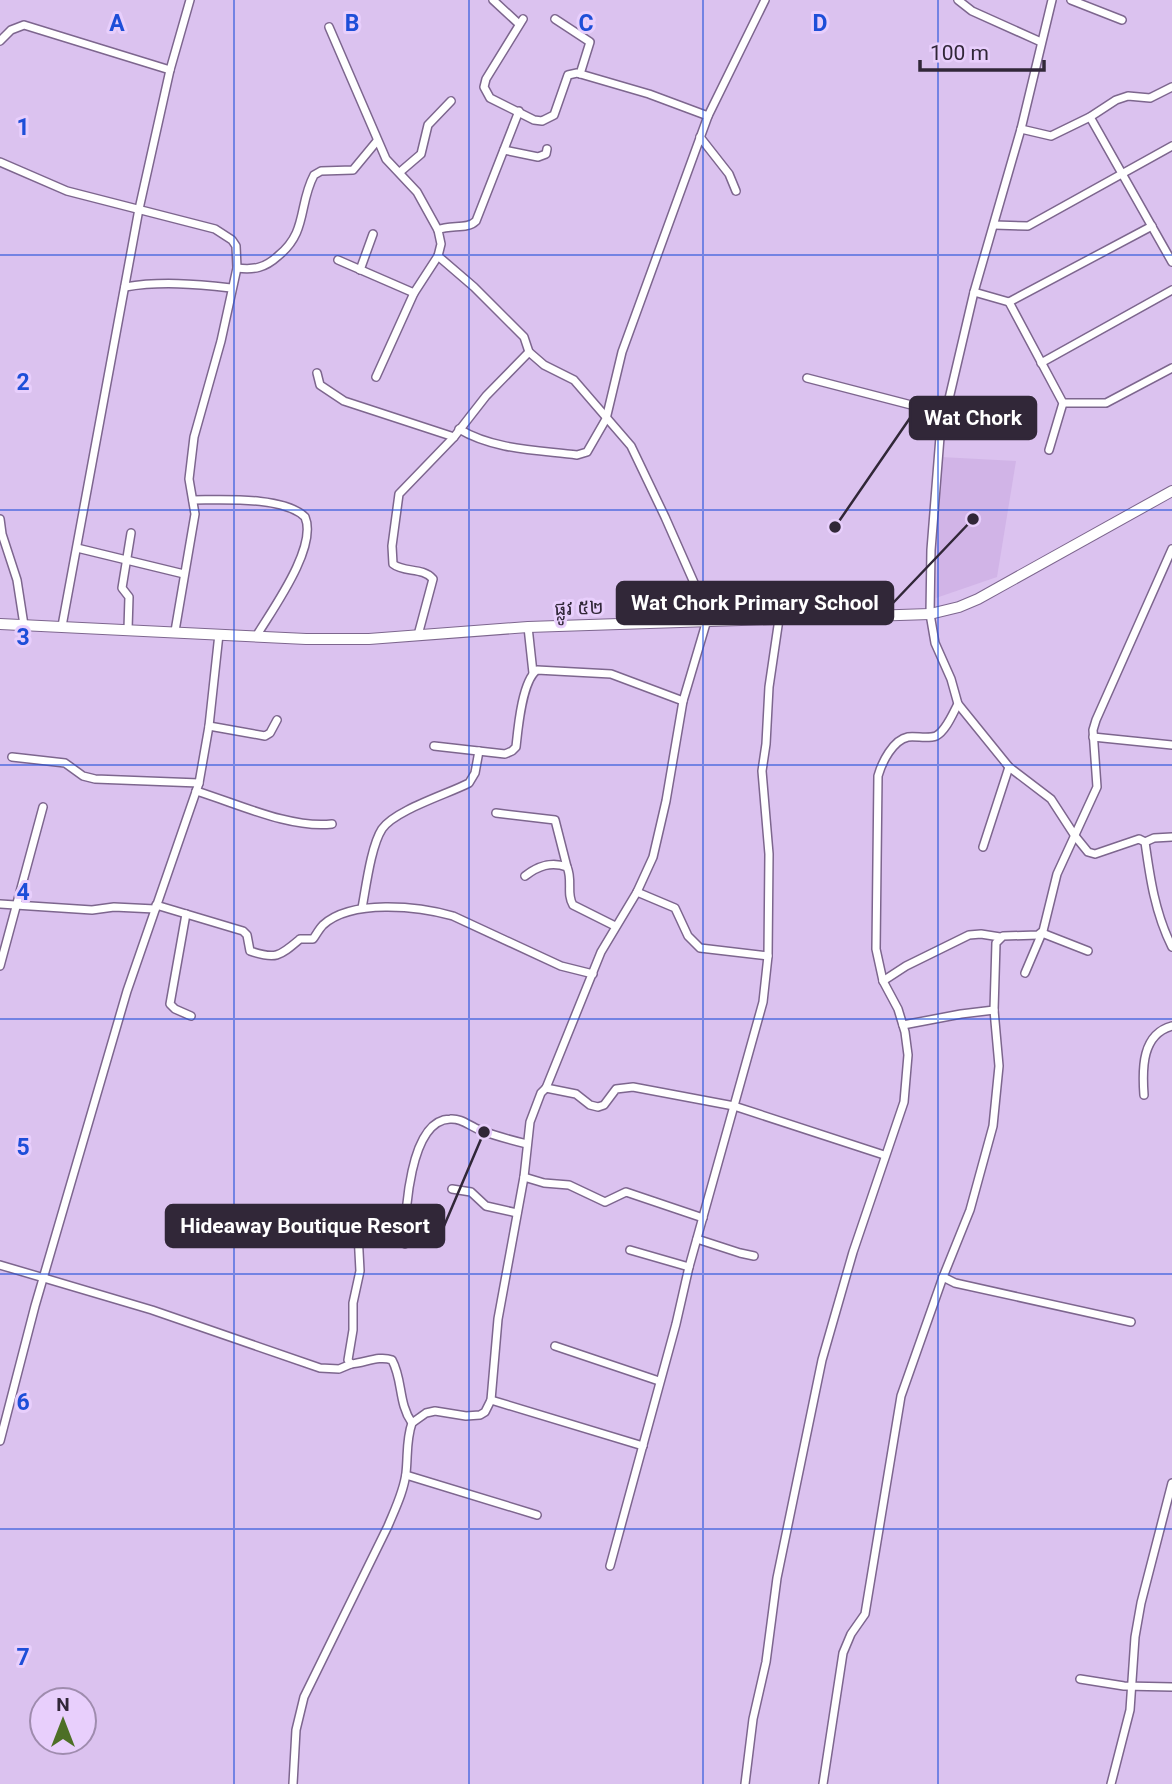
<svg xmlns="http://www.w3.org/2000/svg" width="1172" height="1784" font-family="Roboto,'Noto Sans Khmer',sans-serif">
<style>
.built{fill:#d1b4e7}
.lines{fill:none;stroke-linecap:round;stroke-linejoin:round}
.street-casing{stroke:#7d668e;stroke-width:10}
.secondary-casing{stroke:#7d668e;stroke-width:12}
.street{stroke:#fff;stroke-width:7}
.secondary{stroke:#fff;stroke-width:10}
.grid{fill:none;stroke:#1d4ed8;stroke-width:2;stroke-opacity:0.55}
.labels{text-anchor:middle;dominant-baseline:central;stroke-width:6;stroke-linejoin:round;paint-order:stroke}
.street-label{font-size:19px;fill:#312738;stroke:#e8cffc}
.grid-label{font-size:23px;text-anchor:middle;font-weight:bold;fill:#1d4ed8;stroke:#e8cffc;stroke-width:6;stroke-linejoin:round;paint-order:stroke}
.leader{fill:none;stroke:#312738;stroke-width:2.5}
.callout-dot{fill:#312738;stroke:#e8cffc;stroke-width:2.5}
.callout{fill:#312738;stroke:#312738;stroke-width:2.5}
.callout-label{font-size:21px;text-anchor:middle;font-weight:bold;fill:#fff}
</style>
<rect width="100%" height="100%" fill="#dbc2ef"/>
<polygon class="built" points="941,457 1016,461 997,577 936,598"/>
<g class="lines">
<defs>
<g id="street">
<polyline points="493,0 519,24"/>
<polyline points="958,0 972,11 1041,42"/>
<path d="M1052,0L1021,129L974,292L940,437L931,550L930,614L935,643L951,679L958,704L1009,767L1051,799L1075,836L1088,852L1095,854L1139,839L1145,842C1150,878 1155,913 1172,947"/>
<polyline points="1071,0 1122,20"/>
<polyline points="523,19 486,79 484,87 490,98 534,120 542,121 554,115 568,75 577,73 649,94 708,116"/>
<polyline points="555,19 590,42 580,74"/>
<polyline points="329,27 386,159 417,192 438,230"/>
<polyline points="0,41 11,30 24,25 170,70"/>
<polyline points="1090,117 1172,262"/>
<polyline points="1021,129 1051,136 1090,117 1116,100 1128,96 1150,98 1172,87"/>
<polyline points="700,137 729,174 736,191"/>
<polyline points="504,150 538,157 546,154 547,149"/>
<polyline points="0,162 67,191 215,229 232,240 236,246 237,268 221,341 194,437 189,479 195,514 175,631"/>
<polyline points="400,172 421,154 428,125 451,101"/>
<polyline points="994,225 1028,226 1172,146"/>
<polyline points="338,260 414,293"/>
<path d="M237,268C254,270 265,268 278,256C308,232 298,205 314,175L321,171L353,170L377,141"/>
<polyline points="360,270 373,234"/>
<path d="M125,287C161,281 195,284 231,288"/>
<polyline points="974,292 1009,302 1152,226"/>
<polyline points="1009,302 1063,403 1049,450"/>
<polyline points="1041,363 1172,290"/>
<polyline points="317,373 320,385 344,401 454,437"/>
<polyline points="376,377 414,293 438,256"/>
<polyline points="807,378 946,414"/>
<polyline points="1063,403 1106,403 1172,368"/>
<path d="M459,429C494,450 538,450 577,455L587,452L606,419L622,352L708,116L765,0"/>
<path d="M193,500C222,500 284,496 305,517C318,547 272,610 257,635"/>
<polyline points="0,519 2,534 17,580 24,625"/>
<polyline points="77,548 184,574"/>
<polyline points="62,626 139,209 170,70 190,0"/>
<polyline points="528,627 533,673"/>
<polyline points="128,629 129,597 122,588 131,533"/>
<path d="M418,635L433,579C423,567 404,573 393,564L392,546L399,494L454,437L486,396L529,352"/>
<polyline points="209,726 265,736 270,733 277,720"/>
<polyline points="1093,737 1172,745"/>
<path d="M434,746L505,754L512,751L516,747C518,728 522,681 537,670L611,674L683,701"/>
<polyline points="12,757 65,763 83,776 95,779 199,783"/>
<path d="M196,791C236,803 290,829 332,824"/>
<polyline points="496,813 555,820 567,867"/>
<polyline points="1145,842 1154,838 1172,837"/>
<polyline points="983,847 1009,767"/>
<path d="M525,876C538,866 551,861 567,867C573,880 566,894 573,905L615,926"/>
<polyline points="637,892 675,908 688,936 700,948 768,956"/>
<polyline points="0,904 92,910 114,907 155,909"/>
<path d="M156,905L243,931L247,935L250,951C276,960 280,956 300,939H313C316,935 319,929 323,925C351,899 418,906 453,916L561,966L593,974"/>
<path d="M362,908C366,887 371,846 382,829C395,810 448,794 469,783L475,773L479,751"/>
<polyline points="186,914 170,1004 175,1009 191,1016"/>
<polyline points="0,966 43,807"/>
<polyline points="1025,973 1042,933 1088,951"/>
<polyline points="883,981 906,966 969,935 981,934 1000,937"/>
<polyline points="903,1025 961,1014 994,1010"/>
<polyline points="546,1088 576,1094 590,1105 598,1107 604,1105 616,1089 633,1087 734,1106 884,1155"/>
<path d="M1144,1095C1142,1068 1142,1034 1172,1026"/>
<polyline points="524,1177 544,1183 569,1185 605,1202 626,1192 703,1218"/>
<polyline points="452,1189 471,1192 486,1206 517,1213"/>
<path d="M358,1233L360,1271L353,1303V1330L348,1360L351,1364C365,1363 379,1355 392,1360C403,1380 398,1403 412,1423"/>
<polyline points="697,1239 740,1253 754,1256"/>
<path d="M405,1244C405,1215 409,1120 450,1119C462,1118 469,1126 480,1130C495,1136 511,1140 527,1144"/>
<polyline points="630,1250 689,1267"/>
<polyline points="0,1265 152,1310 320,1368 339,1369 351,1364"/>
<polyline points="1131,1322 955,1283 943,1277 970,1210 993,1126 999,1066 994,1010 996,943 1003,936 1038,935 1043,931 1057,874 1097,787 1093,730 1096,720 1172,549"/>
<polyline points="555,1346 659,1381"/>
<polyline points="491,1400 643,1446"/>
<polyline points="0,1441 35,1306 127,991 199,783 209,726 219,634"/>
<polyline points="406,1475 537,1515"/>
<polyline points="610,1566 676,1324 689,1267 763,1002 768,956 769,854 762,771 766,744 769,687 779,619"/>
<polyline points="1080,1679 1124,1686 1172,1687"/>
<path d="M293,1784L296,1730L304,1697L388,1526C395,1509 404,1491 406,1473C408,1455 406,1440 412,1423L426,1413L435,1411L466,1416L480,1415L485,1412L491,1400L498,1319L524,1177L530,1122L541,1093L546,1088L601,952L637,892L653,857L666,801L683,701L707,620L699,594L665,517L631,446L574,380L544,365L529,352L524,337L474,287L438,256L441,244L438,230C450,224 467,230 476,221L519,111"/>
<path d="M745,1784L753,1719L766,1662L777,1578L822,1360L853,1252L904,1102L908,1055L905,1032L898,1009L883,981L876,949L878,776C882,762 893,740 908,737C917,736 928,739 936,736C946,731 953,713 958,704"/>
<polyline points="823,1784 843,1653 851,1634 865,1614 901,1396 943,1277"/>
<polyline points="1111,1784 1130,1710 1135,1637 1141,1603 1172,1483"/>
</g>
<polyline id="secondary" points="0,624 306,639 369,639 528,627 930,614 959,607 978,599 1172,491"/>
</defs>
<use href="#street" class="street-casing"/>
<use href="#secondary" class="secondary-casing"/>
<use href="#street" class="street"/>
<use href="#secondary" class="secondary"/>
</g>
<path class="grid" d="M234,0V1784M469,0V1784M703,0V1784M938,0V1784M0,255H1172M0,510H1172M0,765H1172M0,1019H1172M0,1274H1172M0,1529H1172"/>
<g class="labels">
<g class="street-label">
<text transform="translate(579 608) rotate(-2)">ផ្លូវ ៥២</text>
</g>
</g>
<g class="grid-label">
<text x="117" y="31">A</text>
<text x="352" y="31">B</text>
<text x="586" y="31">C</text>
<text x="820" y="31">D</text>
<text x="23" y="135">1</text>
<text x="23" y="390">2</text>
<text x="23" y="645">3</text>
<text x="23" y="900">4</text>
<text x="23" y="1155">5</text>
<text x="23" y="1410">6</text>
<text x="23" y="1665">7</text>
</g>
<path class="leader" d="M835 527L910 418M973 519L893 603M484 1132L444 1226"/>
<g class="callout-dot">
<circle cx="835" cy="527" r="7"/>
<circle cx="973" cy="519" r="7"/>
<circle cx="484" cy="1132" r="7"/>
</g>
<g class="callout">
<rect x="910" y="397" width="126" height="42" rx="7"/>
<rect x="617" y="582" width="276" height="42" rx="7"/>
<rect x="166" y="1205" width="278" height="42" rx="7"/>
</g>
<g class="callout-label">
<text x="973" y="425">Wat Chork</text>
<text x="755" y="610">Wat Chork Primary School</text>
<text x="305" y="1233">Hideaway Boutique Resort</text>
</g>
<g transform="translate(63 1721)"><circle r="33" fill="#e8cffc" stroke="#9f8cae" stroke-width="2"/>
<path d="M0-5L12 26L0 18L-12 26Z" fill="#4d6f26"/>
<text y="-10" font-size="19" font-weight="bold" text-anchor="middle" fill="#312738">N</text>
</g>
<path d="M920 60v10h124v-10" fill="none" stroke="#312738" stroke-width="3.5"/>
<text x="930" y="60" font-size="21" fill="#312738" stroke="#e8cffc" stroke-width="5" paint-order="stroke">100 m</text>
</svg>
